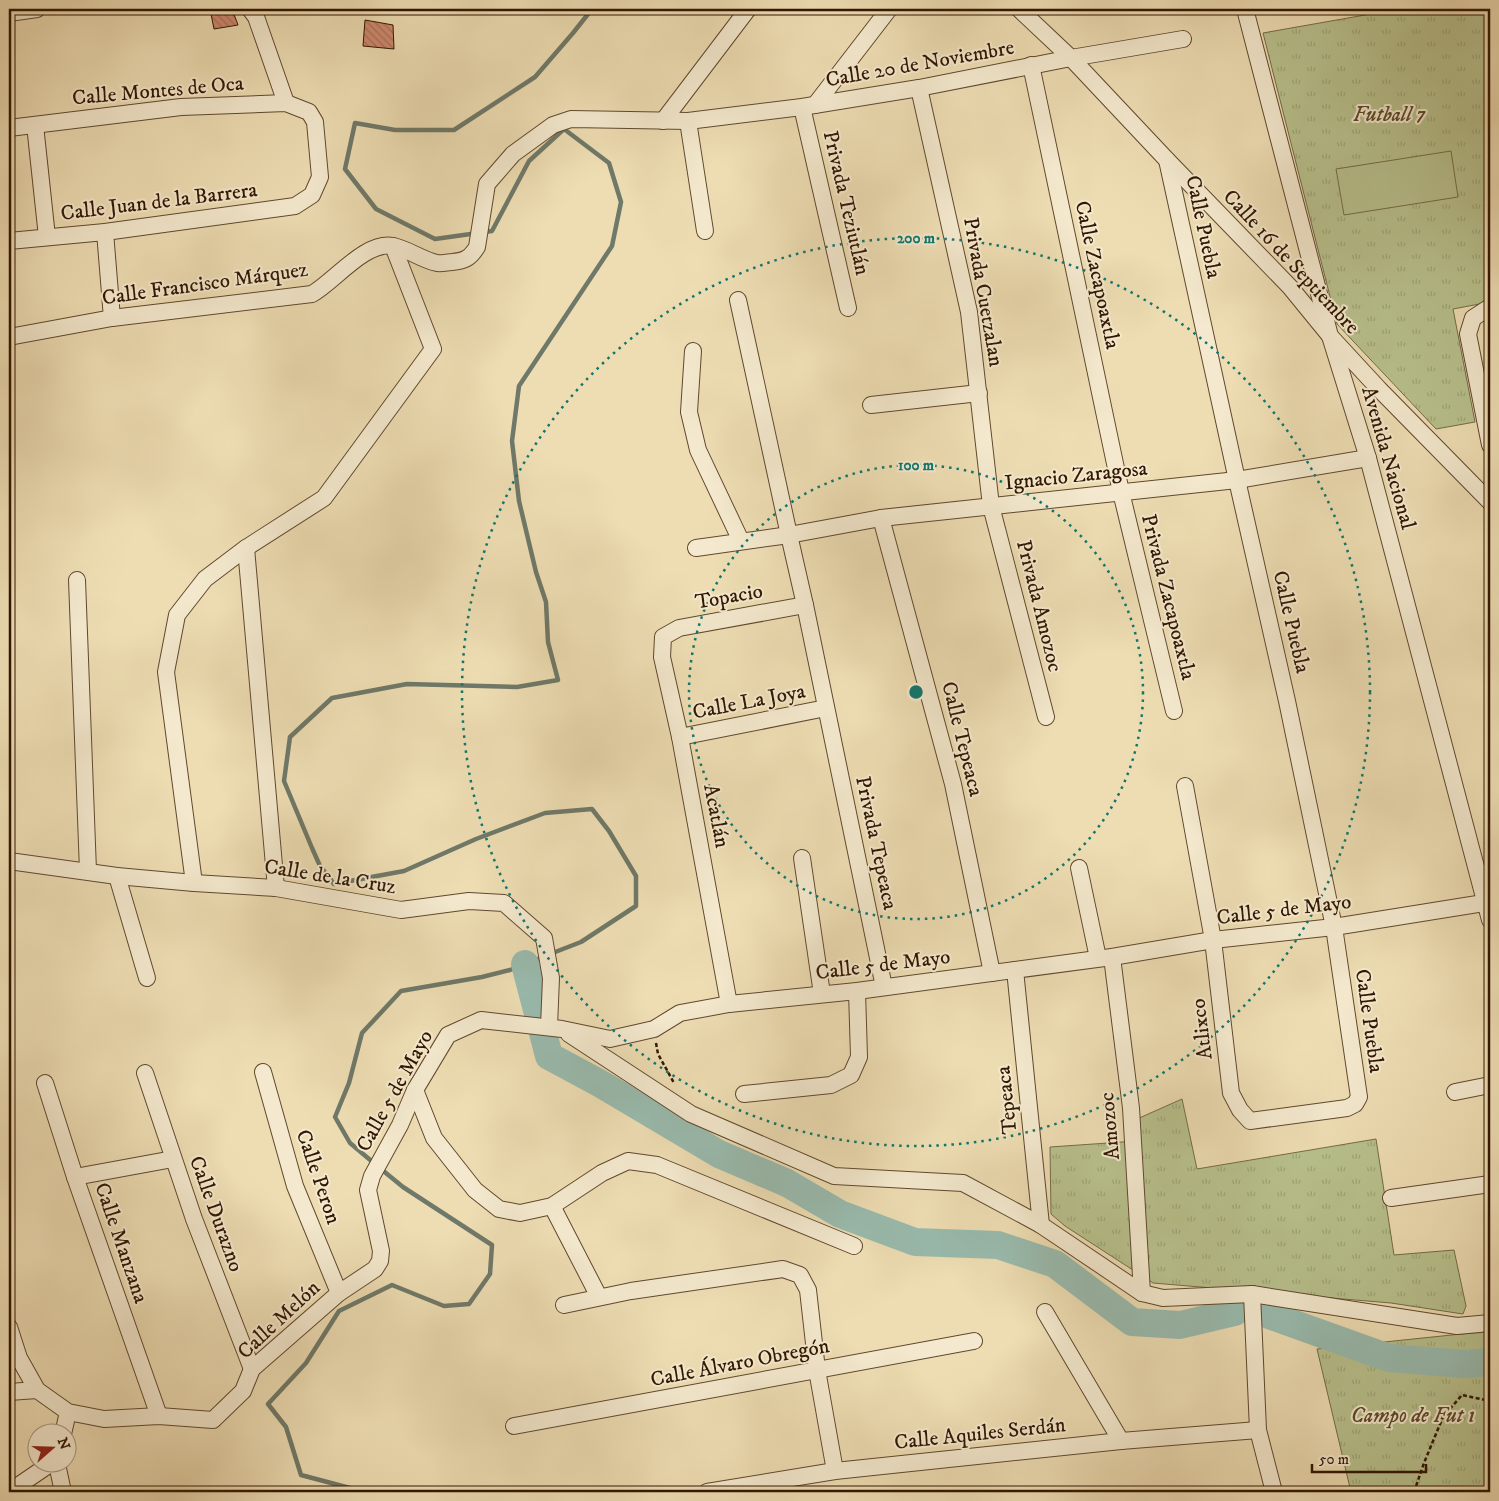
<svg xmlns="http://www.w3.org/2000/svg" width="1499" height="1501" font-family="'IM FELL DW Pica',serif">
<style>
.park{fill:url(#park-tufts);stroke:#746c47}
.garden{fill:#b8c18d;stroke:#746c47}
.lines{fill:none;stroke-linecap:round;stroke-linejoin:round}
.stream{stroke:#6f7969;stroke-width:4.5}
.river{stroke:#99bbae;stroke-width:28}
.building{fill:url(#building-back-hatch);stroke:#311601}
.minor-casing{stroke:#60482e;stroke-width:18}
.path{stroke:#311601;stroke-width:2.5;stroke-dasharray:4 2.5;stroke-linecap:butt}
.minor{stroke:#f4e9ce;stroke-width:16}
.ring{fill:none;stroke:#0f766e;stroke-width:2.5;stroke-dasharray:2.5 5}
.labels{text-anchor:middle;dominant-baseline:central;stroke-width:4;stroke-linejoin:round;paint-order:stroke}
.street-label{font-size:21px;fill:#311601;stroke:#f4e9ce}
.park-label{font-size:21px;font-style:italic;fill:#5a492b;stroke:#f4e9ce}
.centre{fill:#0f766e;stroke:#f4e9ce;stroke-width:2.5}
.ring-label{font-size:15px;text-anchor:middle;font-weight:bold;fill:#0f766e;stroke:#f4e9ce;stroke-width:4;stroke-linejoin:round;paint-order:stroke}
</style>
<defs>
<pattern id="park-tufts" width="24" height="20" patternUnits="userSpaceOnUse" patternTransform="scale(1.25)"><rect width="24" height="20" fill="#b8c18d"/><path d="M3 7l-1-3M5 7V3M7 7l1-3M15 17l-1-3M17 17v-4M19 17l1-3" fill="none" stroke="#9fa578"/></pattern>
<pattern id="building-back-hatch" width="6" height="6" patternUnits="userSpaceOnUse" patternTransform="scale(1.25)"><rect width="6" height="6" fill="#cf8a70"/><path d="M-1 5l2 2M0 0l6 6M5-1l2 2" fill="none" stroke="#a9705a"/></pattern>
</defs>
<rect width="100%" height="100%" fill="#eeddb3"/>
<filter id="stains"><feTurbulence type="fractalNoise" baseFrequency=".004" numOctaves="4"/><feColorMatrix values="0 0 0 0 .2 0 0 0 0 .09 0 0 0 0 .02 0 0 0 .5 -.17"/></filter>
<radialGradient id="worn" r=".72"><stop offset=".6" stop-color="#630" stop-opacity="0"/><stop offset="1" stop-color="#630" stop-opacity=".3"/></radialGradient>
<g class="park">
<polygon points="1399,9 1490,9 1490,302 1453,309 1475,422 1436,429 1337,324 1263,33"/>
<polygon points="1182,1099 1197,1169 1376,1139 1394,1255 1454,1250 1466,1306 1463,1314 1391,1303 1153,1283 1065,1226 1051,1214 1050,1147 1137,1141 1137,1119"/>
<polygon points="1490,1331 1490,1492 1351,1492 1317,1349"/>
</g>
<polygon class="garden" points="1451,151 1458,197 1344,215 1336,169"/>
<g class="lines">
<g class="stream">
<polyline points="550,954 581,942 636,906 636,876 609,831 592,809 545,813 476,839 404,871 334,884 320,866 312,848 284,781 290,737 332,698 407,684 517,687 558,680 548,642 546,602 536,572 519,501 512,441 519,386 612,246 621,202 609,163 564,129 529,161 492,231 435,239 376,209 345,169 355,123 395,130 454,130 535,77 573,33 592,9"/>
<polyline points="375,1164 350,1143 335,1117 349,1083 362,1033 401,991 482,977 510,970 543,957"/>
<polyline points="365,1492 301,1475 286,1427 268,1404 306,1363 339,1311 392,1285 444,1306 469,1304 490,1274 492,1245 403,1187 381,1169"/>
</g>
<g class="river">
<polyline points="525,964 549,1056 601,1084 719,1154 787,1183 840,1214 915,1242 998,1245 1055,1264 1132,1322 1180,1325 1235,1312"/>
<polyline points="1269,1315 1389,1358 1465,1364 1490,1362"/>
</g>
</g>
<g class="building">
<polygon points="210,9 232,9 238,25 214,29"/>
<polygon points="365,20 393,25 394,49 363,46"/>
</g>
<g class="lines">
<defs>
<g id="minor">
<polyline points="250,9 256,17 286,103"/>
<polyline points="1019,9 1071,58 1167,160 1290,287 1330,336 1379,389 1490,502"/>
<polyline points="1245,9 1330,336 1368,458 1490,920"/>
<polyline points="9,13 37,9"/>
<polyline points="1031,65 1121,492 1174,711"/>
<polyline points="919,88 969,312 991,506 1046,717"/>
<polyline points="815,105 889,9"/>
<polyline points="802,107 848,308"/>
<polyline points="663,121 748,9"/>
<polyline points="688,121 705,231"/>
<polyline points="35,125 47,237"/>
<polyline points="9,128 181,107 286,103 309,112 315,122 320,177 312,195 295,206 105,232 9,241"/>
<polyline points="1167,160 1237,480 1287,701 1334,927 1359,1097 1355,1104 1347,1108 1250,1121 1240,1110 1231,1093 1213,940 1185,786"/>
<polyline points="105,232 112,318"/>
<polyline points="738,300 789,535 805,605 884,987"/>
<polyline points="1490,307 1473,318 1468,334 1490,445"/>
<path d="M9,337L112,318L312,294C335,281 365,241 393,246C408,249 422,260 437,263C441,264 448,262 452,262C465,261 470,258 477,247L487,184L513,154L553,125L571,119L688,121L802,107L919,88L1071,58L1183,39"/>
<polyline points="693,351 689,412 698,450 741,541"/>
<polyline points="871,405 979,393"/>
<polyline points="881,518 953,784 992,973"/>
<polyline points="246,548 276,888"/>
<polyline points="696,548 789,535 881,518 1237,480 1368,458"/>
<polyline points="77,580 88,871"/>
<polyline points="680,737 826,708"/>
<polyline points="802,858 822,994"/>
<polyline points="9,861 117,876 194,883 276,888 401,910 469,901 504,903 544,938 551,978 549,1027"/>
<polyline points="1079,868 1098,958"/>
<polyline points="117,876 147,978"/>
<polyline points="194,883 166,672 177,615 205,579 246,548 324,498 433,349 393,246"/>
<polyline points="1112,957 1131,1108 1142,1293"/>
<polyline points="1015,970 1041,1225"/>
<polyline points="729,1004 680,737 662,657 663,637 679,628 805,605"/>
<polyline points="569,1034 691,1114 834,1176 963,1183 1041,1225 1142,1293 1163,1298 1252,1294 1457,1326 1490,1323"/>
<polyline points="263,1072 295,1186 339,1293"/>
<polyline points="145,1073 194,1219 252,1369"/>
<polyline points="45,1083 75,1177 159,1416"/>
<polyline points="415,1090 434,1138 475,1190 499,1209 520,1213 552,1206 602,1173 628,1161 657,1165 854,1246"/>
<polyline points="1455,1092 1490,1085"/>
<polyline points="744,1094 831,1085 851,1075 859,1057 857,991"/>
<polyline points="75,1177 173,1159"/>
<polyline points="1391,1198 1490,1184"/>
<polyline points="552,1206 599,1297"/>
<polyline points="1252,1294 1258,1430 1274,1492"/>
<polyline points="564,1305 631,1291 783,1269 800,1275 808,1290 817,1370 835,1471"/>
<polyline points="1045,1312 1121,1441"/>
<polyline points="9,1327 19,1358 37,1390 68,1412 104,1419 159,1416 213,1420 243,1391 252,1369 339,1293 375,1269 380,1261 381,1251 368,1190 372,1176 400,1125 415,1090 448,1035 481,1020 562,1029 610,1039 654,1029 680,1013 729,1004 857,991 1112,957 1213,940 1334,927 1490,902"/>
<polyline points="9,1392 37,1390"/>
<polyline points="514,1426 974,1341"/>
<polyline points="63,1434 68,1412"/>
<polyline points="57,1464 63,1492"/>
<polyline points="9,1492 50,1464"/>
<polyline points="707,1492 835,1471 1121,1441 1258,1430"/>
</g>
</defs>
<use href="#minor" class="minor-casing"/>
<g class="path">
<polyline points="656,1043 658,1054 674,1083"/>
<polyline points="1414,1492 1424,1463 1443,1417 1462,1395 1490,1401"/>
</g>
<use href="#minor" class="minor"/>
</g>
<g class="ring">
<circle cx="916" cy="692" r="227"/>
<circle cx="916" cy="692" r="454"/>
</g>
<g class="labels">
<g class="street-label">
<text transform="translate(920 64) rotate(-10)">Calle 20 de Noviembre</text>
<text transform="translate(158 91) rotate(-5)">Calle Montes de Oca</text>
<text transform="translate(159 202) rotate(-7)">Calle Juan de la Barrera</text>
<text transform="translate(846 203) rotate(77)">Privada Teziutlán</text>
<text transform="translate(1203 227) rotate(78)">Calle Puebla</text>
<text transform="translate(1291 262) rotate(47)">Calle 16 de Septiembre</text>
<text transform="translate(1097 275) rotate(78)">Calle Zacapoaxtla</text>
<text transform="translate(205 284) rotate(-8)">Calle Francisco Márquez</text>
<text transform="translate(983 292) rotate(80)">Privada Cuetzalan</text>
<text transform="translate(1388 458) rotate(74)">Avenida Nacional</text>
<text transform="translate(1076 476) rotate(-6)">Ignacio Zaragosa</text>
<text transform="translate(729 597) rotate(-10)">Topacio</text>
<text transform="translate(1168 597) rotate(76)">Privada Zacapoaxtla</text>
<text transform="translate(1039 606) rotate(76)">Privada Amozoc</text>
<text transform="translate(1291 622) rotate(77)">Calle Puebla</text>
<text transform="translate(749 702) rotate(-11)">Calle La Joya</text>
<text transform="translate(962 739) rotate(76)">Calle Tepeaca</text>
<text transform="translate(716 816) rotate(79)">Acatlán</text>
<text transform="translate(876 843) rotate(78)">Privada Tepeaca</text>
<text transform="translate(330 877) rotate(9)">Calle de la Cruz</text>
<text transform="translate(1284 910) rotate(-7)">Calle 5 de Mayo</text>
<text transform="translate(883 965) rotate(-7)">Calle 5 de Mayo</text>
<text transform="translate(1369 1021) rotate(82)">Calle Puebla</text>
<text transform="translate(1202 1029) rotate(-97)">Atlixco</text>
<text transform="translate(395 1091) rotate(-61)">Calle 5 de Mayo</text>
<text transform="translate(1007 1100) rotate(-96)">Tepeaca</text>
<text transform="translate(1110 1126) rotate(-95)">Amozoc</text>
<text transform="translate(318 1177) rotate(71)">Calle Peron</text>
<text transform="translate(216 1214) rotate(70)">Calle Durazno</text>
<text transform="translate(121 1243) rotate(71)">Calle Manzana</text>
<text transform="translate(279 1320) rotate(-43)">Calle Melón</text>
<text transform="translate(740 1363) rotate(-11)">Calle Álvaro Obregón</text>
<text transform="translate(980 1434) rotate(-6)">Calle Aquiles Serdán</text>
</g>
<g class="park-label">
<text x="1389" y="115">Futball 7</text>
<text x="1413" y="1416">Campo de Fut 1</text>
</g>
</g>
<circle cx="916" cy="692" r="8" class="centre"/>
<g class="ring-label">
<text x="916" y="243">200 m</text>
<text x="916" y="470">100 m</text>
</g>
<rect width="1499" height="1501" fill="none" stroke="#eeddb3" stroke-width="30"/>
<rect x="10" y="10" width="1479" height="1481" fill="none" stroke="#311601" stroke-width="2.5"/>
<rect x="15" y="15" width="1469" height="1471" fill="none" stroke="#311601"/>
<g transform="translate(52 1448) rotate(70)"><circle r="24" fill="#f4e9ce" stroke="#a6957c"/>
<path d="M0-4L9 19L0 12L-9 19Z" fill="#8f2418"/>
<text y="-8" font-size="14" font-weight="bold" text-anchor="middle" fill="#311601">N</text>
</g>
<path d="M1312 1464v8h114v-8" fill="none" stroke="#311601" stroke-width="2.5"/>
<text x="1319" y="1464" font-size="15" fill="#311601" stroke="#f4e9ce" stroke-width="4" paint-order="stroke">50 m</text>
<rect width="100%" height="100%" filter="url(#stains)"/>
<rect width="100%" height="100%" fill="url(#worn)"/>
</svg>
